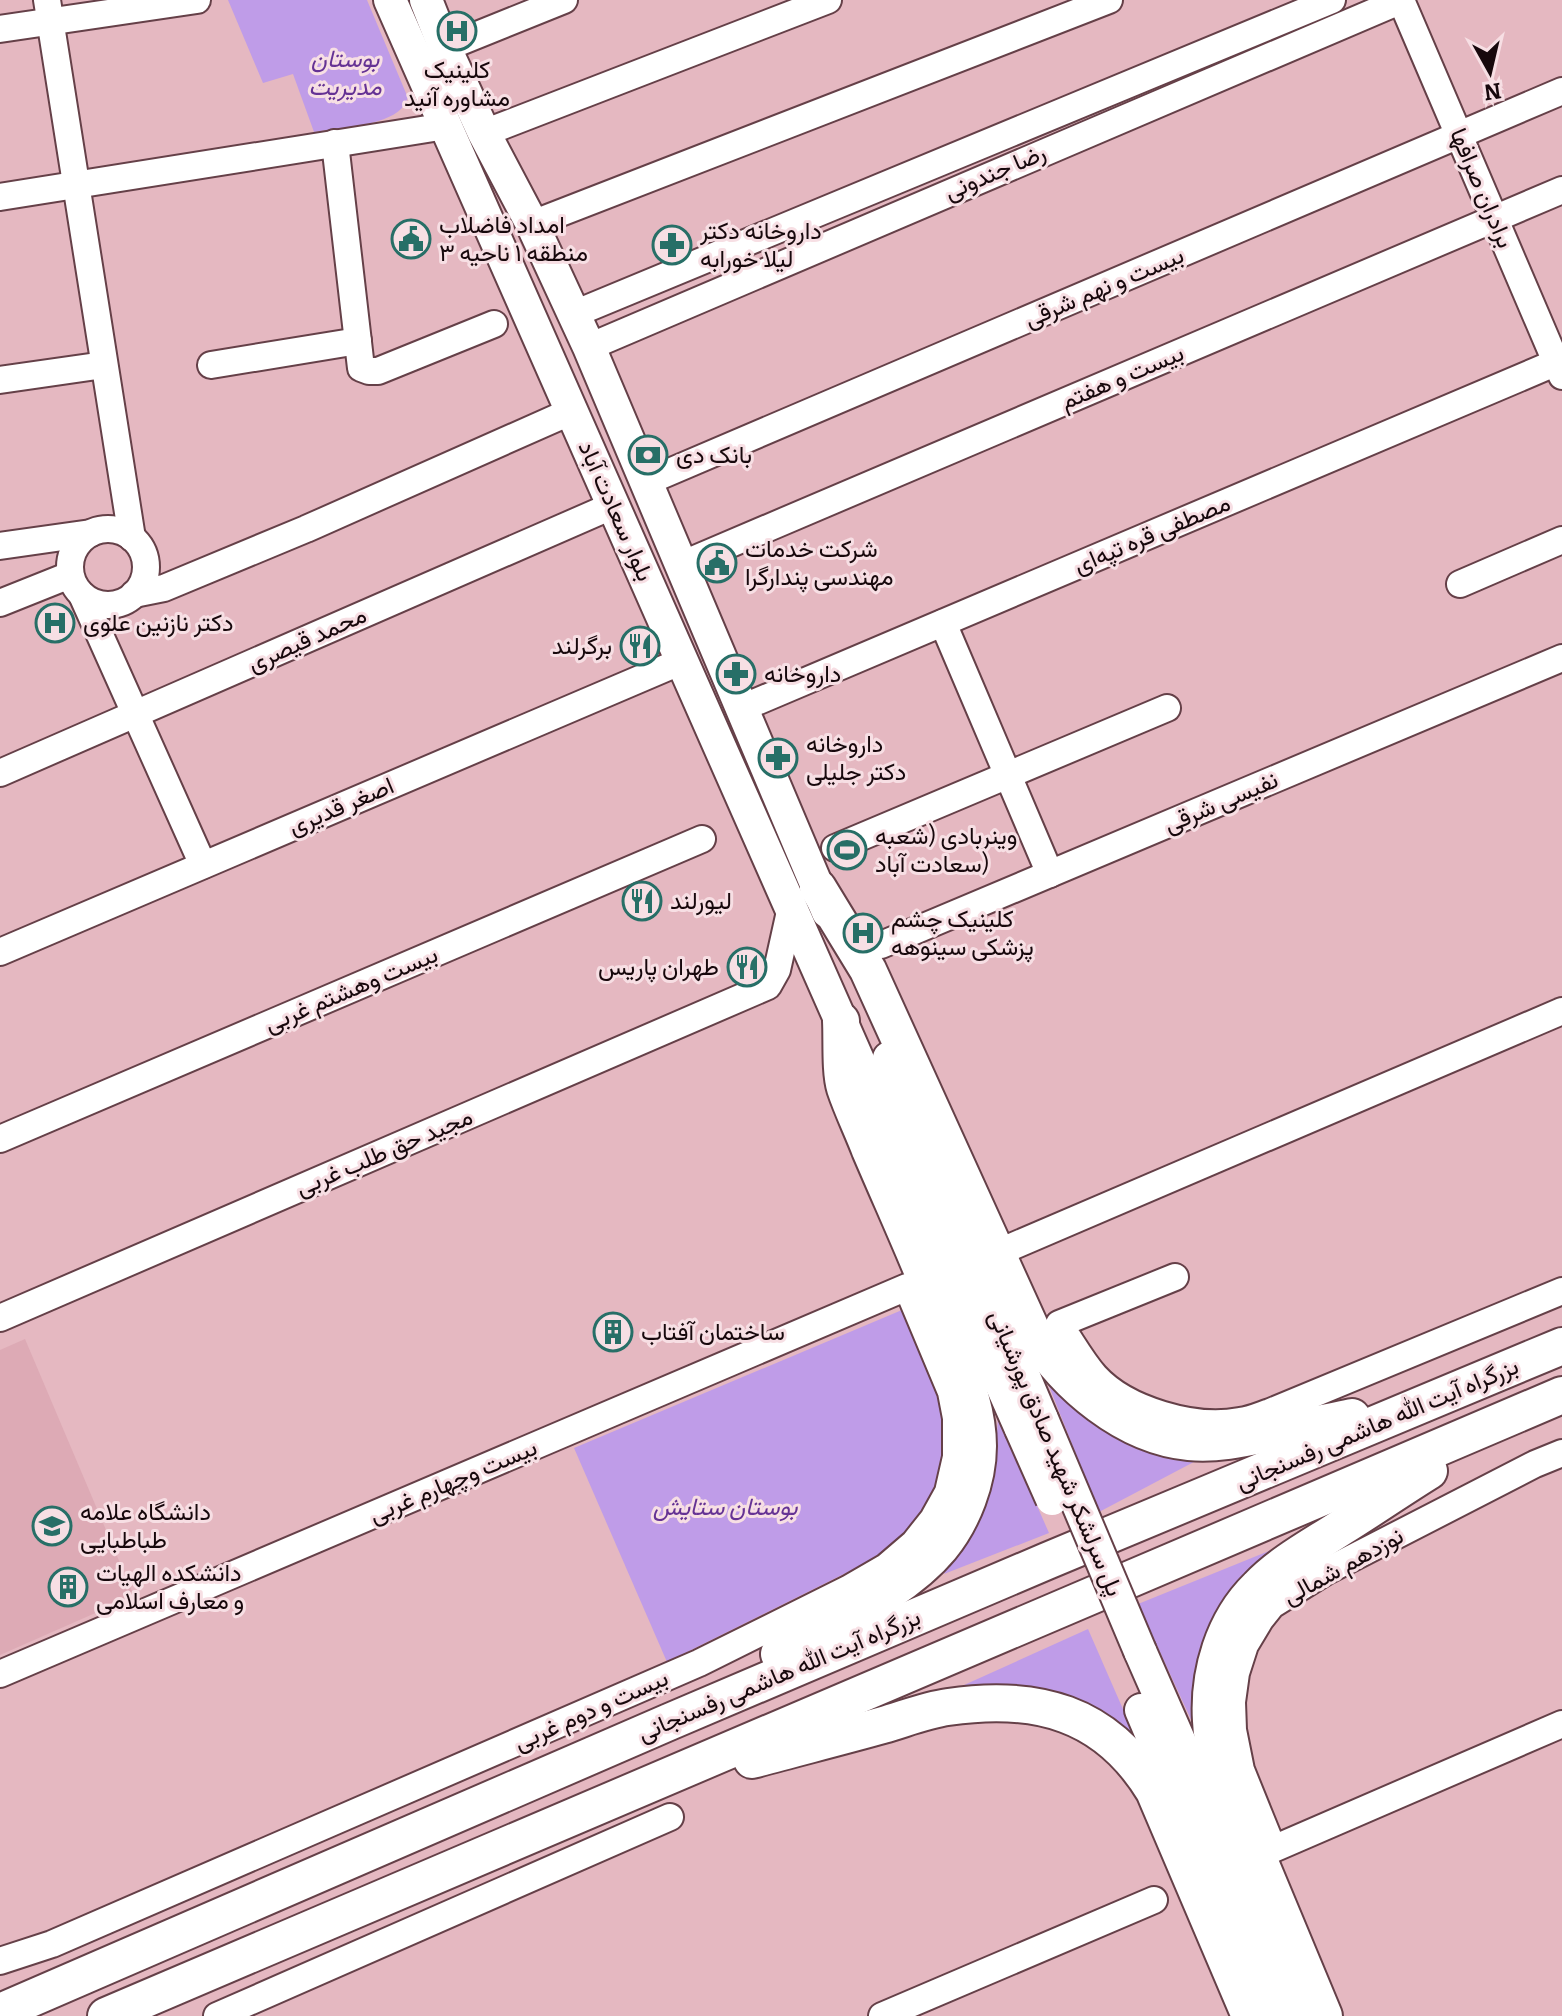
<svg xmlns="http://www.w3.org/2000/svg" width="1562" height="2016" font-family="Bitter,Vazirmatn,serif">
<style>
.built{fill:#ddaab5}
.green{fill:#bf9ce8}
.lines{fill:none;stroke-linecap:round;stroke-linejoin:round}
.minor-casing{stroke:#654048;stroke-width:30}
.major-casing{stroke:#654048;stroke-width:36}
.highway-casing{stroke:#654048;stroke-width:40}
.minor{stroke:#fff;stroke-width:26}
.major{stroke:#fff;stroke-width:32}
.highway{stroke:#fff;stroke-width:36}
.major-bridge-casing{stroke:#654048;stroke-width:36;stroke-linecap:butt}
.major-bridge{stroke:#fff;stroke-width:32}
.labels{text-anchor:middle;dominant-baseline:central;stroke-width:6;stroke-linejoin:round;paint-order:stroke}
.park-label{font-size:24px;font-style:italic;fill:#653294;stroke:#f7dfe4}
.poi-label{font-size:24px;fill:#17080c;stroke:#f7dfe4;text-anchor:start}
.street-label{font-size:24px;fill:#17080c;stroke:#f7dfe4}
</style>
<rect width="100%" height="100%" fill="#e5b8c1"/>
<polygon class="built" points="25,1339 134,1596 0,1655 0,1350"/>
<g class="green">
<path d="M228,0H367L408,98C406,101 404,106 401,109C384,126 338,128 314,132L293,74L263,83Z"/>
<polygon points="902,1310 907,1314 946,1404 948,1451 934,1495 911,1533 870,1561 667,1662 574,1448"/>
<polygon points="1041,1366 1209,1454 1099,1512"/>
<path d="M998,1417L1049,1533L944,1574C954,1556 968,1539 977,1521C993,1489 996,1452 998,1417Z"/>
<polygon points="1281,1546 1193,1724 1138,1604"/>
<polygon points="1088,1629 1143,1755 953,1690"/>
</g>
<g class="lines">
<defs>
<g id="minor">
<polyline points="47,0 132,538"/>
<polyline points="1401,0 1562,376"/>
<polyline points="0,29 197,0"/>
<polyline points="445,48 564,0"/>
<polyline points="484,133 828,0"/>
<polyline points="335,143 361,368 369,371 378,371 494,324"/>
<polyline points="0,197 446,126"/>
<polyline points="532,224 1109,0"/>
<polyline points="574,314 1332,0"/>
<polyline points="589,347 1402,0"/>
<polyline points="211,365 358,341"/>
<polyline points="0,380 104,365"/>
<polyline points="646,482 1562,91"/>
<circle cx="108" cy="567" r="38"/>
<polyline points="0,546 91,533"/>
<polyline points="681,565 1562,190"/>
<polyline points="1460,584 1562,540"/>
<polyline points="134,594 164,588 306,529 572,411"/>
<polyline points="82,595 203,865"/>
<polyline points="0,603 70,575"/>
<polyline points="943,623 1050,874"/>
<polyline points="742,708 1562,360"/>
<polyline points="0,773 614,505"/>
<polyline points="835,848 1167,708"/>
<polyline points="881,945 1562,658"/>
<polyline points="0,952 682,661"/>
<polyline points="0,1139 702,839"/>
<polyline points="1011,1247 1562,1011"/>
<path d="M1175,1277L1059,1324C1071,1341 1081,1360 1095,1376C1126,1410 1195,1430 1240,1421C1250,1420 1261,1415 1270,1412L1562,1291"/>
<polyline points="0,1318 768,986 777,970 791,907"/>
<polyline points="1562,1453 1535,1464 1325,1572 1272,1605 1260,1620 1245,1645 1236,1673 1232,1702 1233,1730 1241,1770 1273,1849 1562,1724"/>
<polyline points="0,1674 907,1287 951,1392 956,1418 956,1457 948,1492 933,1519 914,1543 886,1567 848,1589 699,1663 52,1944 0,1961"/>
<polyline points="217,2016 670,1817"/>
<polyline points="882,2016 1154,1900"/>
</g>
<g id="major">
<polyline points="390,0 1021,1429"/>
<polyline points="426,0 445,48 484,133 532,224 589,347 828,912"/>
<polyline points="889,1058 1042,1419"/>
<polyline points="1140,1651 1300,2016"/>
<polyline points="1141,1710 1271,2016"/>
</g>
<g id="highway">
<path d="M818,888L868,970L1033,1333C1066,1385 1125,1436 1189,1442C1217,1445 1246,1438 1274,1432C1300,1427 1326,1423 1352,1417"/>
<path d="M779,1654C832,1622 901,1595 941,1547C963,1520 978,1481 978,1446C978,1408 963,1375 950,1340C926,1276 897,1213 870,1150C862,1129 852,1109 845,1088C840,1072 842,1039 841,1021"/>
<path d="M752,1760C796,1748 840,1737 883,1725C904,1719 926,1710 948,1707C1036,1694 1106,1712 1154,1791L1250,2016"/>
<polyline points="0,2012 669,1722 1047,1561 1562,1346"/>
<polyline points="106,2016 1562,1395"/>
<path d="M1324,2016C1297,1950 1269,1885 1242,1819C1230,1788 1212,1755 1211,1721C1208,1673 1223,1621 1258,1587C1282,1562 1313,1546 1342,1527C1371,1509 1400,1489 1429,1471"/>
</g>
</defs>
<use href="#minor" class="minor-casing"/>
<use href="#major" class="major-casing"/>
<use href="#highway" class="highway-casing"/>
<use href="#minor" class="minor"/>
<use href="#major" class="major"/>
<use href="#highway" class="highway"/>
<defs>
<g id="major-bridge">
<polyline points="1042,1419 1140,1651"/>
<polyline points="1021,1429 1052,1499"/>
</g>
</defs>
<use href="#major-bridge" class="major-bridge-casing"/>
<use href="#major-bridge" class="major-bridge"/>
</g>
<defs>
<symbol id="hospital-ring" viewBox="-11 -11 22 22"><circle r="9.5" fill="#f7dfe4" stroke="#276f67" stroke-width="1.5"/><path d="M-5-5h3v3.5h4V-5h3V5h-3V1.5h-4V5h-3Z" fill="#276f67"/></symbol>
<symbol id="civic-ring" viewBox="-11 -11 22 22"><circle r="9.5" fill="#f7dfe4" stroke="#276f67" stroke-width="1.5"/><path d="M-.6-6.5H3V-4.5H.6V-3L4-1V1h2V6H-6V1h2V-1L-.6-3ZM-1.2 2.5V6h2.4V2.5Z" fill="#276f67"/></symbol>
<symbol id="pharmacy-ring" viewBox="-11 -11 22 22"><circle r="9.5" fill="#f7dfe4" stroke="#276f67" stroke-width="1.5"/><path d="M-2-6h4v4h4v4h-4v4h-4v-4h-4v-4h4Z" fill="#276f67"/></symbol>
<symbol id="bank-ring" viewBox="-11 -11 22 22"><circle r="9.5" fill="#f7dfe4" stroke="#276f67" stroke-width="1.5"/><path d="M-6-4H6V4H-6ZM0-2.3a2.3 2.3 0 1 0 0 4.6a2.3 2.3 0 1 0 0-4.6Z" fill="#276f67"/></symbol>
<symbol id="restaurant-ring" viewBox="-11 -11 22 22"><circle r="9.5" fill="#f7dfe4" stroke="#276f67" stroke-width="1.5"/><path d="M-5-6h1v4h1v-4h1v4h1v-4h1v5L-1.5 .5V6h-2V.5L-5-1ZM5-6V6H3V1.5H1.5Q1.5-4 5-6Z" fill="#276f67"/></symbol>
<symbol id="stadium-ring" viewBox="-11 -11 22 22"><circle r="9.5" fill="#f7dfe4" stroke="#276f67" stroke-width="1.5"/><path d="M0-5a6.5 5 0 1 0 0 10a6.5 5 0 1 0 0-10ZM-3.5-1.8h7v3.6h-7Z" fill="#276f67"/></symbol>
<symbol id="building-ring" viewBox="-11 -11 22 22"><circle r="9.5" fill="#f7dfe4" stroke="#276f67" stroke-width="1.5"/><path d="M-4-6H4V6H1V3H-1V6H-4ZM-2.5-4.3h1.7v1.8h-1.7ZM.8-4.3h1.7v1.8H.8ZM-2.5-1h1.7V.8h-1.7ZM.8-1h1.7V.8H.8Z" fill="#276f67"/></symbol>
<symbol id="university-ring" viewBox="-11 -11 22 22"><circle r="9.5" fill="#f7dfe4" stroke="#276f67" stroke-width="1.5"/><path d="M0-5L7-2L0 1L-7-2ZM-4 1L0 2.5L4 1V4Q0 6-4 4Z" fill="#276f67"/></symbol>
</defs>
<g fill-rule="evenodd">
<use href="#hospital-ring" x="435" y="9" width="44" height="44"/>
<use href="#civic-ring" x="389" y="217" width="44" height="44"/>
<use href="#pharmacy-ring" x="650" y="223" width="44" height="44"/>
<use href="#bank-ring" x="626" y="433" width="44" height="44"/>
<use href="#civic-ring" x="695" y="541" width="44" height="44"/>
<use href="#hospital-ring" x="33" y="601" width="44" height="44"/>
<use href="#restaurant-ring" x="618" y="624" width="44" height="44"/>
<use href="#pharmacy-ring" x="714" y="652" width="44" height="44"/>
<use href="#pharmacy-ring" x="756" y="736" width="44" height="44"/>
<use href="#stadium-ring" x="825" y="828" width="44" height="44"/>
<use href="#restaurant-ring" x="620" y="879" width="44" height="44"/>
<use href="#hospital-ring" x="841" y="911" width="44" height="44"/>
<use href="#restaurant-ring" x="725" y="945" width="44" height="44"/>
<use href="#building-ring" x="591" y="1310" width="44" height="44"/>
<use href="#university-ring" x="30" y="1504" width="44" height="44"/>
<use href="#building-ring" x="46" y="1565" width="44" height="44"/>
</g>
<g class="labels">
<g class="park-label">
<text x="345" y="59">بوستان<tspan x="345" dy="28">مدیریت</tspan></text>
<text x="725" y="1507">بوستان ستایش</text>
</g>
<g class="poi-label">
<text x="457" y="70" text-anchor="middle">کلینیک<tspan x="457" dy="28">مشاوره آنید</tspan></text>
<text x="439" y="225">امداد فاضلاب<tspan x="439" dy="28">منطقه ۱ ناحیه ۳</tspan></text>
<text x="700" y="231">داروخانه دکتر<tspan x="700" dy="28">لیلا خورابه</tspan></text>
<text x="676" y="455">بانک دی</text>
<text x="745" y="549">شرکت خدمات<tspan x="745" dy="28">مهندسى پندارگرا</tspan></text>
<text x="83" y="623">دکتر نازنین علوی</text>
<text x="612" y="646" text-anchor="end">برگرلند</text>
<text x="764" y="674">داروخانه</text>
<text x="806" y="744">داروخانه<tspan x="806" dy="28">دکتر جلیلی</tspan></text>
<text x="875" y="836">وینربادی (شعبه<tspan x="875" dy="28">سعادت آباد)</tspan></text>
<text x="670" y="901">لیورلند</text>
<text x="891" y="919">کلینیک چشم<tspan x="891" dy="28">پزشکی سینوهه</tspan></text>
<text x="719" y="967" text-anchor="end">طهران پاریس</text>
<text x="641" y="1332">ساختمان آفتاب</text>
<text x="80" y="1512">دانشگاه علامه<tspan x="80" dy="28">طباطبایی</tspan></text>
<text x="96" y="1573">دانشکده الهیات<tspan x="96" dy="28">و معارف اسلامی</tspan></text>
</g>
<g class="street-label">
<text transform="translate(995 172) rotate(-23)">رضا جندونی</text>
<text transform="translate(1482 188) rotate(67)">برادران صرافها</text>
<text transform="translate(1104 287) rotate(-23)">بیست و نهم شرقی</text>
<text transform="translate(1122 377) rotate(-23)">بیست و هفتم</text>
<text transform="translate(616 511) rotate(66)">بلوار سعادت آباد</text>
<text transform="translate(1152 534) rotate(-23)">مصطفی قره تپه‌ای</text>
<text transform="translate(307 639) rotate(-24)">محمد قیصری</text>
<text transform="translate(1221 802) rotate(-23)">نفیسی شرقی</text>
<text transform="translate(341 806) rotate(-23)">اصغر قدیری</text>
<text transform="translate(351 989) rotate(-23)">بیست وهشتم غربی</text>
<text transform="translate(384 1152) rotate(-23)">مجید حق طلب غربی</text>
<text transform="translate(1377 1424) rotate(-23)">بزرگراه آیت الله هاشمی رفسنجانی</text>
<text transform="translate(1056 1453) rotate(67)">پل سرلشکر شهید صادق پورشیانی</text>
<text transform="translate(453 1481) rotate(-23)">بیست وچهارم غربی</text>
<text transform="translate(1343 1566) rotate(-29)">نوزدهم شمالی</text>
<text transform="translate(779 1675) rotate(-23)">بزرگراه آیت الله هاشمی رفسنجانی</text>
<text transform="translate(591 1710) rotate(-24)">بیست و دوم غربی</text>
</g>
</g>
<g transform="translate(1490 72) rotate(172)" stroke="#f7dfe4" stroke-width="6" paint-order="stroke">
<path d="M0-6L14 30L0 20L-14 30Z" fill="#17080c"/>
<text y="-12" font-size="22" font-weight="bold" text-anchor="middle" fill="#17080c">N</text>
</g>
</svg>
